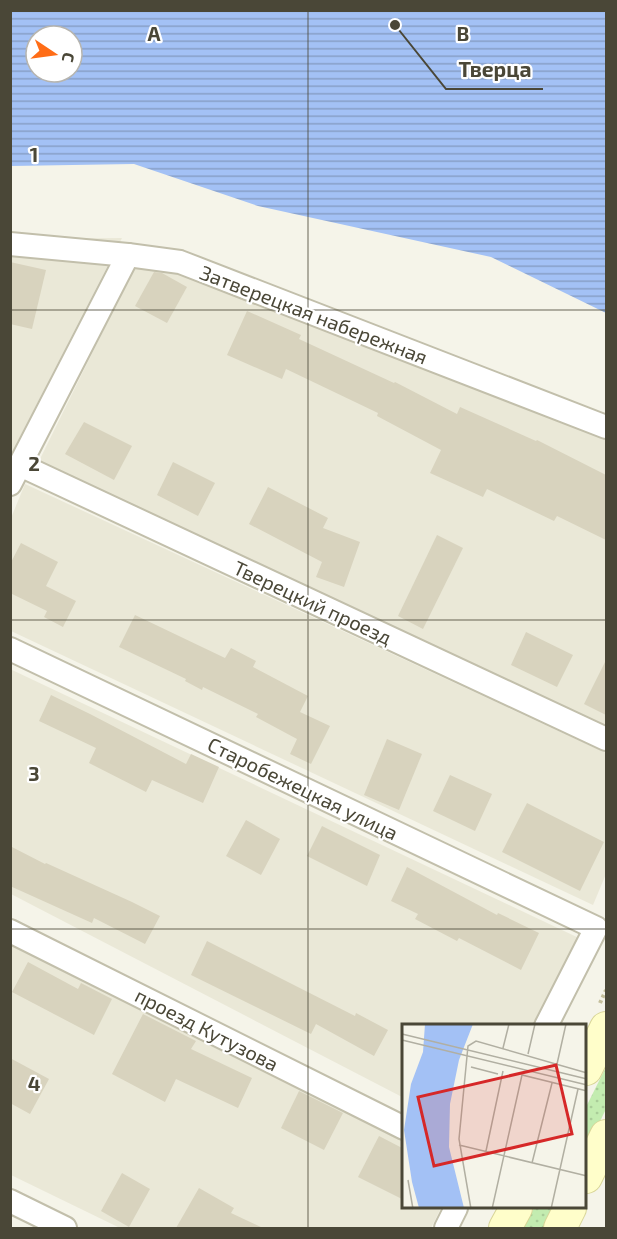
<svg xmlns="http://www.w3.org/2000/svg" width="617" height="1239" font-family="'Exo 2',sans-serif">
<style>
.residential{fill:#eae8d7}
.green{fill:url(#green-dots)}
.water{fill:url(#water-rules);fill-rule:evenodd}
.building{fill:#d8d3be}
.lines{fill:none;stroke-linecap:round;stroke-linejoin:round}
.street-casing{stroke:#c2bfab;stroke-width:26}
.secondary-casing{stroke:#d8d597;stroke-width:34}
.path{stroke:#c4bf9b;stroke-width:4;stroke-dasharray:3 3;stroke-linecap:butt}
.street{stroke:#fff;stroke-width:22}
.secondary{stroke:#fffeca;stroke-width:32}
.grid{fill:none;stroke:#4a4737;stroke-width:1.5;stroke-opacity:0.55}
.labels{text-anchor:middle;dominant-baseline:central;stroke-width:4.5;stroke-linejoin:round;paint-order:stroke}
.street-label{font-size:20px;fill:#4a4737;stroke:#fff}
.inset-road{fill:none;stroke:#b1afa2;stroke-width:1.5}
.view{fill:#d62828;fill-opacity:0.15;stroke:#d62828;stroke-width:3}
.inset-edge{fill:none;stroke:#4a4737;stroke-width:3}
.grid-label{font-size:20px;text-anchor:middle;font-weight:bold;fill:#4a4737;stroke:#fff;stroke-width:4.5;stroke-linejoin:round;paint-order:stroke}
.leader{fill:none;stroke:#4a4737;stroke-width:2}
.callout-dot{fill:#4a4737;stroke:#fff;stroke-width:2}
.callout-label{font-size:21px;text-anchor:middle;font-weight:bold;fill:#4a4737;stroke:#fff;stroke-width:4.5;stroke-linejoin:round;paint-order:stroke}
</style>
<defs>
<pattern id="green-dots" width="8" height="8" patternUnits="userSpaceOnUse" patternTransform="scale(1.5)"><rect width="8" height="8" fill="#c3ecb0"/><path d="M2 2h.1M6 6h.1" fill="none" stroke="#a9cc98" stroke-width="1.8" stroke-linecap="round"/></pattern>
<pattern id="water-rules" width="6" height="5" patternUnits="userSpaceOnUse" patternTransform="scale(1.5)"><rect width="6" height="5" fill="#a3c1f5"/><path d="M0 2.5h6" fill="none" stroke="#879fc7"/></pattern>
</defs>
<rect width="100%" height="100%" fill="#f5f4e9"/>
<g class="residential">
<polygon points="122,238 11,454 11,239"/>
<polygon points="138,260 606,423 606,727 39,461"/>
<polygon points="25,484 606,753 606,874 593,905 11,631 11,518"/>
<polygon points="10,669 581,939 535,1026 404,1026 404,1098 11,894"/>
<polygon points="10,945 404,1135 404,1208 441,1208 431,1228 120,1228 11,1175"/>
</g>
<g class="green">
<polygon points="606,1067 606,1109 586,1150 586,1107"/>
<polygon points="534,1208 556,1208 546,1228 523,1228"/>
</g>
<path class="water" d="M10,11H606V313L491,257L258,206L134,164L11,166ZM36,36H72V72H36Z"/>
<g class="building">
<polygon points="10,262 46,270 32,329 10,324"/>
<polygon points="154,272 162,273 187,287 167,323 135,306"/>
<polygon points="247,311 301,335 299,339 394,383 395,382 457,414 460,407 536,441 537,440 606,475 606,540 557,516 554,521 487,489 483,497 430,473 441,450 377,416 378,413 286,369 282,379 227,355"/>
<polygon points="84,422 132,446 114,480 65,454"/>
<polygon points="173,462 215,483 198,516 157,495"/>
<polygon points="268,487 328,518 323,528 360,542 344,587 316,577 322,562 249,524"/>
<polygon points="437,535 463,548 423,629 398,616"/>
<polygon points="21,543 58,562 46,586 76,601 63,627 44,617 47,611 10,593 10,564"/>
<polygon points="135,615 225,658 231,648 256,661 253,667 308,696 300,712 330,726 311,764 290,754 297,739 256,717 258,714 203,687 202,690 185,681 186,679 119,647"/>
<polygon points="526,632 573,655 557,687 511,665"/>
<polygon points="606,660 606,715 584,704"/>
<polygon points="51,695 90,714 186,764 191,754 219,767 203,803 152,780 146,792 89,763 96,748 39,721"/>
<polygon points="387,739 422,754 399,810 364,795"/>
<polygon points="450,775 492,794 475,831 433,811"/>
<polygon points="527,803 604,842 580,891 502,852"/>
<polygon points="246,820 280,839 261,875 226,856"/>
<polygon points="322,826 380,855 367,886 307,856"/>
<polygon points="10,846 45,864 46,863 132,902 160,916 145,944 94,918 92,923 10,886"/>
<polygon points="407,867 497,915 498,913 539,933 521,970 459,938 457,941 415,919 418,914 391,901"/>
<polygon points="207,941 355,1016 356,1013 388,1030 374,1056 316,1024 311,1034 191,975"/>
<polygon points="28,962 78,989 81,983 112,999 94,1035 12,992"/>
<polygon points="143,1014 196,1041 191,1049 252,1078 238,1108 176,1079 165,1102 112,1074"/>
<polygon points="10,1058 49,1079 30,1114 10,1103"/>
<polygon points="299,1091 343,1113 324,1150 281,1128"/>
<polygon points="379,1136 404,1149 404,1200 358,1177"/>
<polygon points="122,1173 150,1189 129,1227 101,1211"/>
<polygon points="199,1188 234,1208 231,1213 263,1228 176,1228"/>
</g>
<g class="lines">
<defs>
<g id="street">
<polyline points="10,244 128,255 180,262 606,427"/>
<polyline points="20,465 606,739"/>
<polyline points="10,484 128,255"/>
<polyline points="10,649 596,928 546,1026"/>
<polyline points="10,931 404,1128"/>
<polyline points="10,1201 65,1228"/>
<polyline points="446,1228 456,1208"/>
</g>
<g id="secondary">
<polyline points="586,1069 606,1028"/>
<polyline points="586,1177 606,1136"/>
<polyline points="505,1228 516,1208"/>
<polyline points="560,1228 570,1208"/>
</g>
</defs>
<use href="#street" class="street-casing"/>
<use href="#secondary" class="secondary-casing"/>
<polyline class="path" points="600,1003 606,990"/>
<use href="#street" class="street"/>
<use href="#secondary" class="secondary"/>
</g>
<path class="grid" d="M308,10V1228M10,310H606M10,620H606M10,929H606"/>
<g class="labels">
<g class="street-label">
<text transform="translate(314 314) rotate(21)">Затверецкая набережная</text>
<text transform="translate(313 602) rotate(25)">Тверецкий проезд</text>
<text transform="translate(303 788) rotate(26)">Старобежецкая улица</text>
<text transform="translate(207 1029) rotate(27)">проезд Кутузова</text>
</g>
</g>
<g transform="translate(402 1024)">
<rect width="184" height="184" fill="#f5f4e9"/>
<path d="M23,0H71L57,36L48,80L47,123L62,184H17L10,158L2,106L9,60L21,28Z" fill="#a3c1f5"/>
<path class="inset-road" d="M0,10L185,55M0,16L185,61M101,24L107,0M126,30L133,0M155,40L164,0M69,43L96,50M57,121L185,152M84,127L101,47M130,139L150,59M6,156L11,185M69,185L57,115L66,22L74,17L185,49M90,185L120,51L185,67M149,185L176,65"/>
<path class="view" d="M154,41L170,110L32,142L16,73Z"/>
<rect width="184" height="184" class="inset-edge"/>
</g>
<g class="grid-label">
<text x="154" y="41">A</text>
<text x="463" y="41">B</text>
<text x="34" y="162">1</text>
<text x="34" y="471">2</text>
<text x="34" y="781">3</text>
<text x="34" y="1091">4</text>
</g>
<path class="leader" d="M395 25L446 89H543"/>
<circle class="callout-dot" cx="395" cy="25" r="6"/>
<g class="callout-label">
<text x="495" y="77">Тверца</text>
</g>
<rect width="617" height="1239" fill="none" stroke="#4a4737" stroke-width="24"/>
<g transform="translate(54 54) rotate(103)"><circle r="28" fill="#ffffff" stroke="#b7b5af" stroke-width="1.5"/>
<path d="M0-4.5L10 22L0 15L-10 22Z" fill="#ff6d17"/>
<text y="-9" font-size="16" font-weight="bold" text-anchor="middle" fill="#4a4737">С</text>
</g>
</svg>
